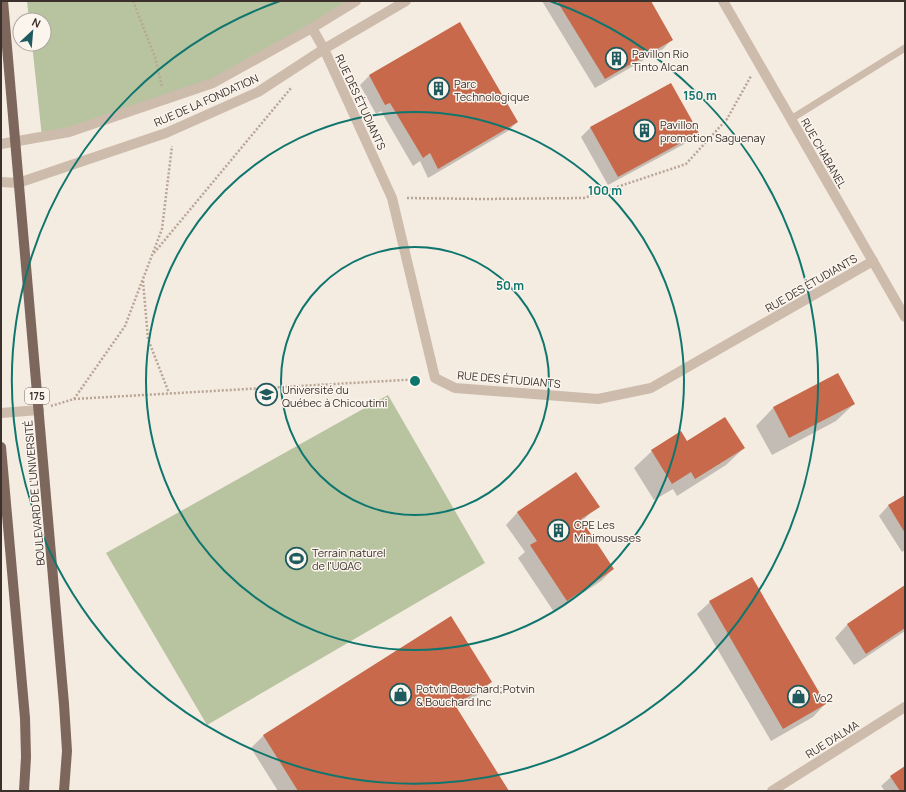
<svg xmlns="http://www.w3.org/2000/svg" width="906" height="792" font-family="Manrope,sans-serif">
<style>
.green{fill:#b8c4a0}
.shadow{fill:#0003}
.building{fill:#c8694b}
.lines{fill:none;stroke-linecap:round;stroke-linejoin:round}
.path{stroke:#b9a596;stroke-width:2.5;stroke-dasharray:2 2;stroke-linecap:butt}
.lane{stroke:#cdbbac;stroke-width:7}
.street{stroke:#cdbbac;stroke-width:10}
.primary{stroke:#7d675c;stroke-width:10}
.ring{fill:none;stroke:#0f766e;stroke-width:2}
.labels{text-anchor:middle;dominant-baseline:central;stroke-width:3;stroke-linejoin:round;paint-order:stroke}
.shield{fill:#fbf5ee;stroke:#756b66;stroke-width:1}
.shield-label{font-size:10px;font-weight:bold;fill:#3b302b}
.poi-label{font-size:11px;fill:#3b302b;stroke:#fbf5ee;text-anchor:start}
.street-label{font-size:11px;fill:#3b302b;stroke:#fbf5ee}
.centre{fill:#0f766e;stroke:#fbf5ee;stroke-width:2}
.ring-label{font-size:12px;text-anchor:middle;font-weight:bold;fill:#0f766e;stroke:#fbf5ee;stroke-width:3;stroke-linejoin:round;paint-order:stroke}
</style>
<rect width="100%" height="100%" fill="#f4ebe1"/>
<g class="green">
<polygon points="27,1 359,1 213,83 42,137 32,44 44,44 44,20 29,20"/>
<polygon points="388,395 485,563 207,725 106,553"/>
</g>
<g class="shadow">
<polygon points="542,1 650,1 672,39 663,49 595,88"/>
<polygon points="369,76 517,122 508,131 428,178 420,161 413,166 381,111 376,114 360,85"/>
<polygon points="671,84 697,133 688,142 608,185 581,137 590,128"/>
<polygon points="838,374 854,404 836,421 772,455 756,426 773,408"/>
<polygon points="744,448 726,465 677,496 673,489 654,500 634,468 652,451"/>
<polygon points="905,496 905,550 902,552 879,516 888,506"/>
<polygon points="598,506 581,522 613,569 601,581 554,612 518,558 525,552 506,525 518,512"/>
<polygon points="905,587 905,631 854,665 835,638 847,625"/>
<polygon points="710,602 825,704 813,717 771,741 697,614"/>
<polygon points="451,618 491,682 479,694 456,709 508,791 278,791 251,748 263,736"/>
<polygon points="905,768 905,791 885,791 881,786 891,777"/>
</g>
<g class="building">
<polygon points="557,1 651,1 673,40 605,79"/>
<polygon points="460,22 518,122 438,169 430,153 423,158 390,103 385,105 369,75"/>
<polygon points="671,83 699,133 618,177 590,127"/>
<polygon points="838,373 855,404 789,438 773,407"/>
<polygon points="725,417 745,448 695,479 691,472 672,484 651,450 681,431 687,441"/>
<polygon points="576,472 600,507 581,519 614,569 567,601 530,545 537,541 517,512"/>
<polygon points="905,495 905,533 888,505"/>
<polygon points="752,577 826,704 783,729 709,601"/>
<polygon points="905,585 905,628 866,654 847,624"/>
<polygon points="451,616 492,682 455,705 509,791 298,791 263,735"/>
<polygon points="905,766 905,791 900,791 890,776"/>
</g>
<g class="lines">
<g class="path">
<polyline points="133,1 155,57 162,87"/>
<polyline points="407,198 483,199 584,198 686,164 727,119 751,76"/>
<polyline points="154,253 291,88"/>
<polyline points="143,281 148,339 169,393"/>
<polyline points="74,399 421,379"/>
<polyline points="51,406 74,399 125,326 162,229 172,146"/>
</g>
<polyline class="lane" points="791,119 905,48"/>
<g class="street">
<polyline points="723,1 905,317"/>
<polyline points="312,28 324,49 392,198 435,378 455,388 598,399 651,388 873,261"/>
<polyline points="1,144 69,132 213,83 312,28 356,1"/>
<polyline points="1,182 18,183 166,133 258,92 324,49 406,1"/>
<polyline points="1,413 39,410"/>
<polyline points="772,791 905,707"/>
</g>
<g class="primary">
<polyline points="3,1 64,704 67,751 64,791"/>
<polyline points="1,447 25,718 26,757 24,791"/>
</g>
</g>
<g class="ring">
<circle cx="415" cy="381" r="134"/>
<circle cx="415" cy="381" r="269"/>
<path d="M550 1A403 403 0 1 1 280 1"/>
</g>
<defs>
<symbol id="building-ring" viewBox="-11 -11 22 22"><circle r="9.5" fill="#fbf5ee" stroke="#1f5a5e" stroke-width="1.5"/><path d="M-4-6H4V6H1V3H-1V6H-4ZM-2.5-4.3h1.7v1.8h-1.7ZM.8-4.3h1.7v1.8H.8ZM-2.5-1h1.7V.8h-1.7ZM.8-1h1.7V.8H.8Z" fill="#1f5a5e"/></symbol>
<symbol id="university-ring" viewBox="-11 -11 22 22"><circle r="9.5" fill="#fbf5ee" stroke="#1f5a5e" stroke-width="1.5"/><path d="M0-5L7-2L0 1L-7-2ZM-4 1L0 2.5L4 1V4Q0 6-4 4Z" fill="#1f5a5e"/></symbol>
<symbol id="stadium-ring" viewBox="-11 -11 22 22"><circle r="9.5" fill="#fbf5ee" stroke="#1f5a5e" stroke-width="1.5"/><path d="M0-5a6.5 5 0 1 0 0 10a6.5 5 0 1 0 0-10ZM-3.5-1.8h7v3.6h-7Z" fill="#1f5a5e"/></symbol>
<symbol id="shop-ring" viewBox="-11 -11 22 22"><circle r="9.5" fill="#fbf5ee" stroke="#1f5a5e" stroke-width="1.5"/><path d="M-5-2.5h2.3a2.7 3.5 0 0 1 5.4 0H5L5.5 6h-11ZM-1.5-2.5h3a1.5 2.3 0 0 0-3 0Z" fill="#1f5a5e"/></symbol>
</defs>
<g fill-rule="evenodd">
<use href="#building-ring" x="604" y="46" width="25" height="25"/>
<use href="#building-ring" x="426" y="76" width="25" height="25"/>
<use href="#building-ring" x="632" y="118" width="25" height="25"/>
<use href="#university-ring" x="254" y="382" width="25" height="25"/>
<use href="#building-ring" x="546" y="518" width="25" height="25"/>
<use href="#stadium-ring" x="284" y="546" width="25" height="25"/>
<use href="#shop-ring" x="388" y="682" width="25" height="25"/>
<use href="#shop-ring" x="786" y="684" width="25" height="25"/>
</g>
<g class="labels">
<rect class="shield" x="25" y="388" width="24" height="16" rx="3"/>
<g class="shield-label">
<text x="37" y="396">175</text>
</g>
<g class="poi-label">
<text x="632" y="53">Pavillon Rio<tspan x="632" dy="13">Tinto Alcan</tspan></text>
<text x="454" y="83">Parc<tspan x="454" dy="13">Technologique</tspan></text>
<text x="660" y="124">Pavillon<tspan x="660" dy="13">promotion Saguenay</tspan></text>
<text x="282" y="389">Université du<tspan x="282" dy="13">Québec à Chicoutimi</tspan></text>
<text x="574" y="524">CPE Les<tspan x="574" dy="13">Minimousses</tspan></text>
<text x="312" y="552">Terrain naturel<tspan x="312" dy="13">de l'UQAC</tspan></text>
<text x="416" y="688">Potvin Bouchard;Potvin<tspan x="416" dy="13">&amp; Bouchard Inc</tspan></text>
<text x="814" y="697">Vo2</text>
</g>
<g class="street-label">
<text transform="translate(206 100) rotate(-24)">RUE DE LA FONDATION</text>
<text transform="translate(361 102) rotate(65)">RUE DES ÉTUDIANTS</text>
<text transform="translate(824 153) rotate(60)">RUE CHABANEL</text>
<text transform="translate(811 283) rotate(-30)">RUE DES ÉTUDIANTS</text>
<text transform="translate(509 379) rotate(5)">RUE DES ÉTUDIANTS</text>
<text transform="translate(34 493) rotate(-95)">BOULEVARD DE L'UNIVERSITÉ</text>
<text transform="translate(832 739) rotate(-32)">RUE D'ALMA</text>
</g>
</g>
<circle cx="415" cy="381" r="6" class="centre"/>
<g class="ring-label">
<text x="700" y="100">150 m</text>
<text x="605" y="195">100 m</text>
<text x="510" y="290">50 m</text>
</g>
<rect width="906" height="792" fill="none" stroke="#3b302b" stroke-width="4"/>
<g transform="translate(32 32) rotate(26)"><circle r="19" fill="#fbf5ee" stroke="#aea6a0"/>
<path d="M0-3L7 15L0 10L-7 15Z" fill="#1f5a5e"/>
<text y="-6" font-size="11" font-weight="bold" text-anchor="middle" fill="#3b302b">N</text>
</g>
</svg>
